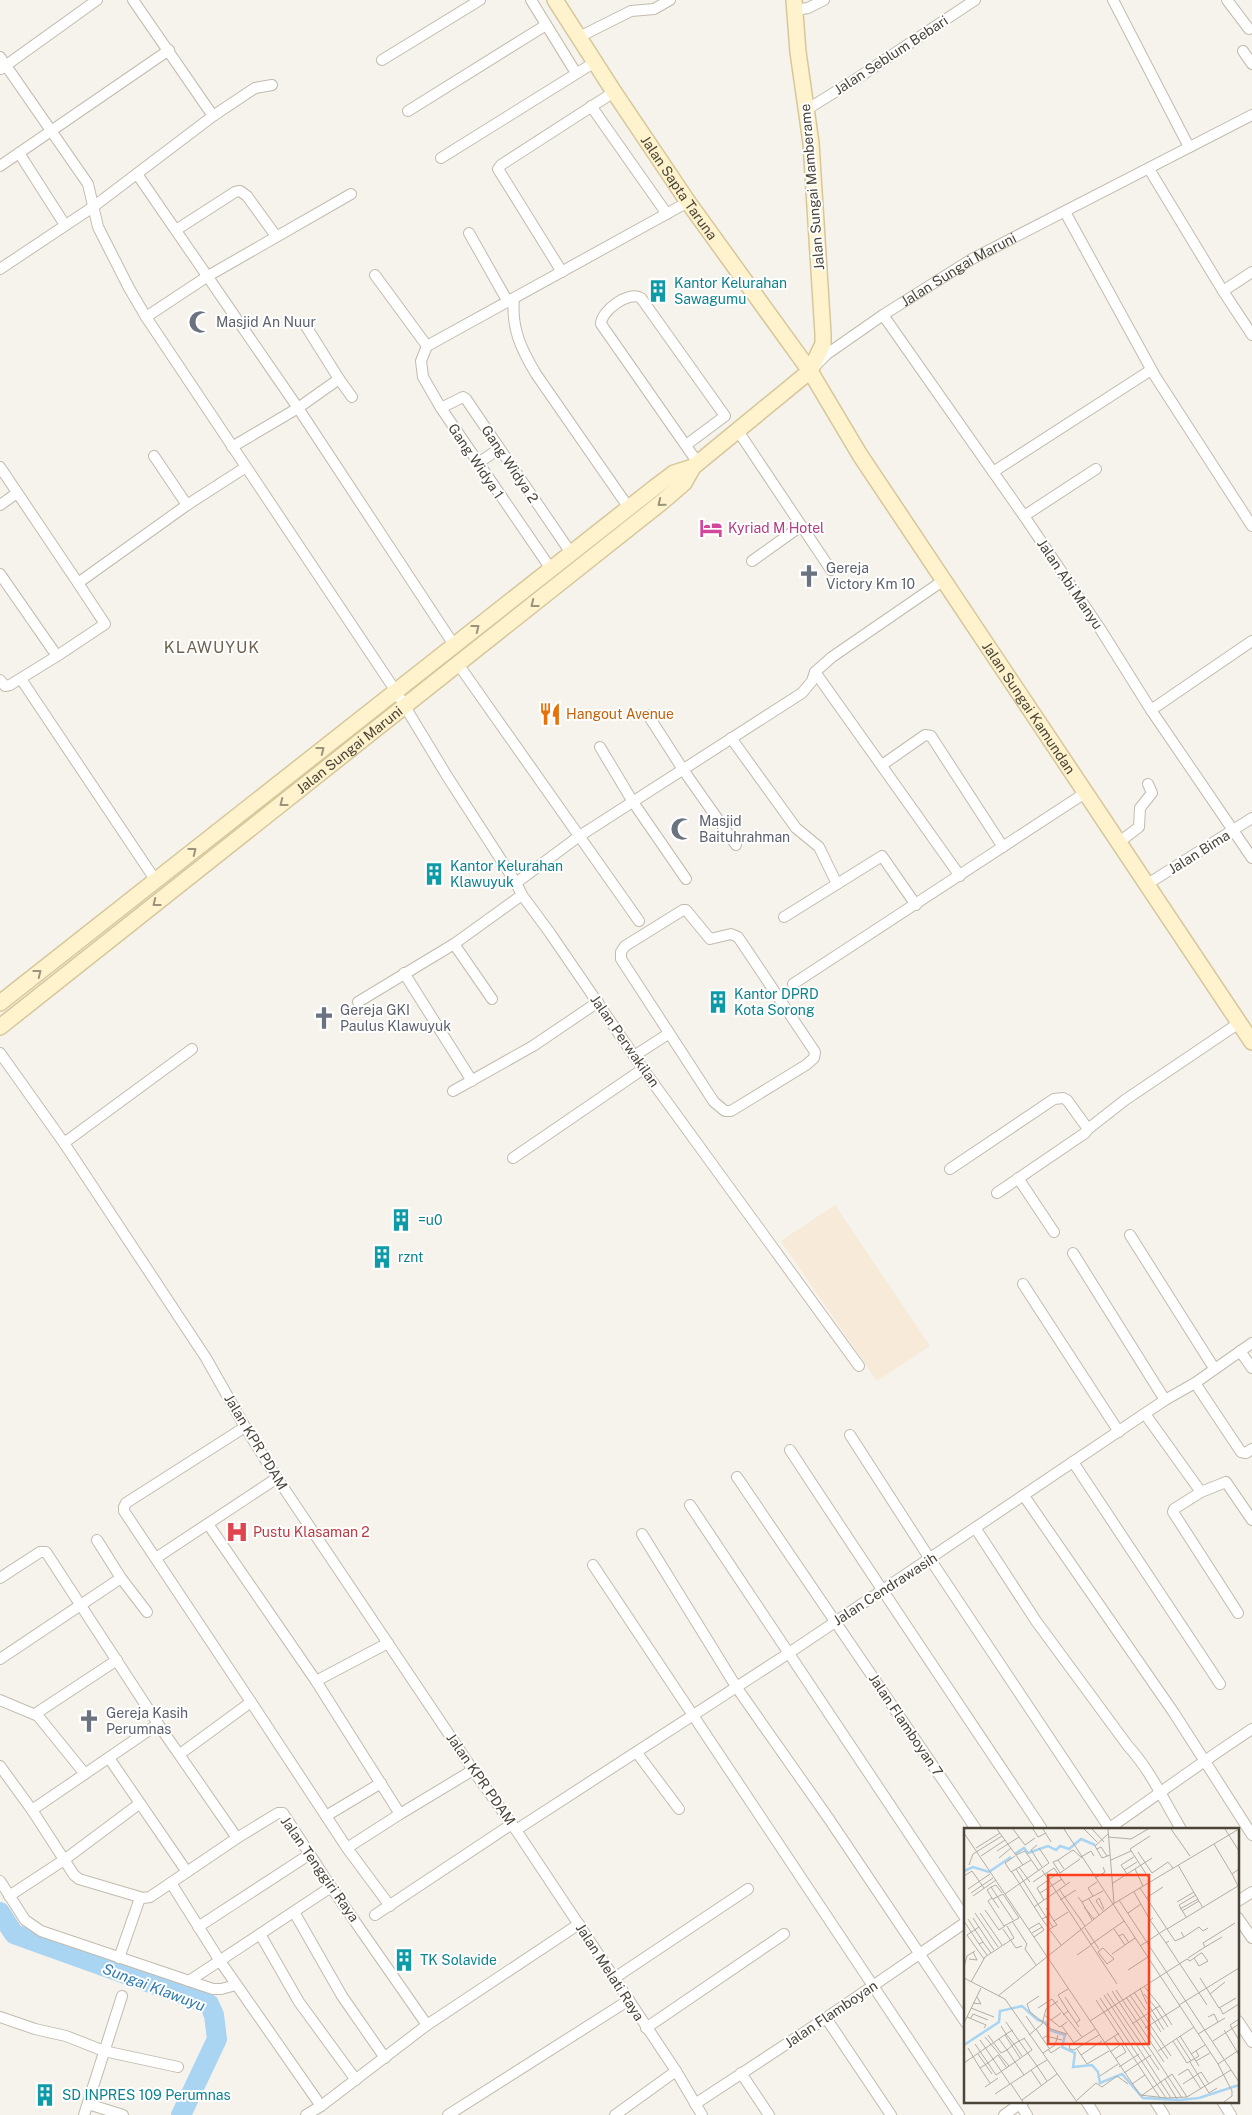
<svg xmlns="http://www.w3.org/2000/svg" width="1252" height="2115" font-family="'Public Sans',sans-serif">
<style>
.commercial{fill:#f7ead8}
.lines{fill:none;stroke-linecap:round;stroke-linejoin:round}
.river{stroke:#a9d4f2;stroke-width:20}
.street-casing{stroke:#c2bbae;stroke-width:12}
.secondary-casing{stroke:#d6c79b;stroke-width:18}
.street{stroke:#fff;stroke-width:10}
.secondary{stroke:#fff3cd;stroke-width:15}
.oneway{stroke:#9c937c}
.labels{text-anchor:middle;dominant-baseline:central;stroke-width:4;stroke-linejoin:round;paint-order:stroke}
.street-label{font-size:14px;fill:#4b4439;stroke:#fff}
.culture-label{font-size:14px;fill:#0d838f;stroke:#fff;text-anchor:start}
.worship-label{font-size:14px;fill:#5b616d;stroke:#fff;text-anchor:start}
.hotel-label{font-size:14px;fill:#b23c85;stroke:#fff;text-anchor:start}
.food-label{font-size:14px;fill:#c56008;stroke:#fff;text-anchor:start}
.health-label{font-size:14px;fill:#be3a42;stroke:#fff;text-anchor:start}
.water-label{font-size:15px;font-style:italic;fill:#2e7ab2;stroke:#fff}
.quarter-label{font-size:16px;letter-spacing:1px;fill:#6e6250;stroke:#fff}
.inset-river{fill:none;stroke:#a9d4f2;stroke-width:2.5}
.inset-road{fill:none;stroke:#b2ada4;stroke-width:1}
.view{fill:#fc3f1d;fill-opacity:0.15;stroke:#fc3f1d;stroke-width:2.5}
.inset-edge{fill:none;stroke:#4b4439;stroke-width:2.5}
</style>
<rect width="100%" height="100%" fill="#f6f3ec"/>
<polygon class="commercial" points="835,1205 930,1346 877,1381 781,1241"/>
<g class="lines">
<polyline class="river" points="0,1912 14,1934 209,2004 214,2015 217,2039 181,2115"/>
<defs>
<g id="street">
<polyline points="133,0 213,116"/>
<polyline points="531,0 576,73"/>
<polyline points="1113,0 1189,147"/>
<polyline points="1227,0 1249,29"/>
<polyline points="795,10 808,8 824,0"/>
<polyline points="579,37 631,11 654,9 670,0"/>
<polyline points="1243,51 1252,64"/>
<polyline points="0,57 88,184 98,227 129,288 146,317 395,690 447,776 516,883 522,895 550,933 643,1069 859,1366"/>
<polyline points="382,60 480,0"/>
<polyline points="1,69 97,0"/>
<polyline points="591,106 667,214"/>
<polyline points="806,110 856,79 975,0"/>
<polyline points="408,111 546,25"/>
<polyline points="19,153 65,225"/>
<polyline points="441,158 595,62"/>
<polyline points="0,166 169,50"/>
<polyline points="1149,169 1223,291 1252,335"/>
<polyline points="137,174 298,408 454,645"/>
<polyline points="1065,212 1155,376 1252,526"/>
<polyline points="176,230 235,192 240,191 247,196 276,236"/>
<polyline points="469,233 508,302"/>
<polyline points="0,269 93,207 213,116 255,88 272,85"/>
<polyline points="562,272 498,169 501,165 614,92"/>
<polyline points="375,275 427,346 688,202"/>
<polyline points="1223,291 1252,272"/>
<path d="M514,298C511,328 521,349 536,374L629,508"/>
<polyline points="883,315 1024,516 1099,627 1151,710 1252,858"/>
<polyline points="146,317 208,276 351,194"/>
<polyline points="304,323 339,379 352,397"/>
<polyline points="427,346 421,361 423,377 441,408 551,569"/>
<path id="s1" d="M816,365L827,354L883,315L972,259L1252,115"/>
<polyline points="441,408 463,397 466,399 571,553"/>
<polyline points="738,431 831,570"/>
<path d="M686,445L725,416L641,298C629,290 601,311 601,324L698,463"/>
<polyline points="232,447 298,408 339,379"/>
<polyline points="154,456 187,505"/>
<polyline points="478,463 499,449"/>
<polyline points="0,467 78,583"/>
<polyline points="993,472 1151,370"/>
<polyline points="0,505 17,493"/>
<polyline points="1024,516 1096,469"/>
<polyline points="752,561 801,526"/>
<polyline points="0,574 57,656 10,685 5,686 0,680"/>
<polyline points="57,656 105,624 78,583 187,505 246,467"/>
<polyline points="458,664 639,921"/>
<polyline points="815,672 960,876"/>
<polyline points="21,679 156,881"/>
<polyline points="1151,710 1252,641"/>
<polyline points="648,715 684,771 736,845"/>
<polyline points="731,738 796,828 819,847 837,884"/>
<polyline points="600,747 633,802 686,879"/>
<polyline points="882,765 925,735 931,736 1003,847"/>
<polyline points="1118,843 1139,827 1140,808 1152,793 1148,784"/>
<polyline points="516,883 578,837 802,693 812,681 815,672 832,657 944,580"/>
<polyline points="1146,885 1252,818"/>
<polygon points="683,910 686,910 710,939 731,934 738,937 815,1052 814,1058 806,1065 731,1111 725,1111 714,1102 621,959 621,952 625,946"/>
<polyline points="784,917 882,856 916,905"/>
<polyline points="454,944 492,999"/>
<polyline points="404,973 472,1081"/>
<polyline points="793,984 1085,793"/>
<polyline points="358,1002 454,944 522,895"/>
<polyline points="0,1053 64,1143 206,1358 245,1427 277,1478 473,1770 516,1830 676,2071 702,2115"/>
<polyline points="634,1056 668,1034"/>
<polyline points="453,1091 533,1046 598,1002"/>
<polyline points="64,1143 192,1049"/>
<polyline points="513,1158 643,1069"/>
<polyline points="950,1169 1054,1099 1063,1098 1067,1100 1088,1129"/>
<polyline points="1018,1178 1054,1232"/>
<polyline points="997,1193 1085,1133 1088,1129 1125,1100 1239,1023"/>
<polyline points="1130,1235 1214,1368"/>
<polyline points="1073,1253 1165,1400"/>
<polyline points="1023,1284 1119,1432"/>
<polyline points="1240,1351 1252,1368"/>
<polyline points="1195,1383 1241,1452 1246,1453 1252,1449"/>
<polyline points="1145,1414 1201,1492 1174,1509 1173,1512 1238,1613"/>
<polyline points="850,1435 930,1559 1110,1829"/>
<path d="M790,1450C873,1577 958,1703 1042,1829"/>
<polyline points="1073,1462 1220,1684"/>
<polyline points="737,1477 976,1829"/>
<polyline points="1201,1492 1226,1482 1252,1520"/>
<polyline points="1024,1496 1174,1713 1252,1835"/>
<polyline points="690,1505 966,1919"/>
<polyline points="208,1524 316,1681 400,1814 347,1848"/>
<path d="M976,1529L1036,1621L1128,1746C1151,1771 1164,1801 1181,1829"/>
<polyline points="642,1534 737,1688 829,1819 966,2023"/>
<polyline points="97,1540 121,1578 147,1612"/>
<polyline points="156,1558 277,1478"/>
<polyline points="593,1565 959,2115"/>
<polyline points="0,1578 40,1552 46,1552 158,1724 237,1838 278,1813 283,1813 331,1887 427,2025"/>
<polyline points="0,1659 121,1578"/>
<polyline points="316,1681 388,1643"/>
<polyline points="0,1700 38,1716 85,1774"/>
<polyline points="251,1702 347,1848 390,1906"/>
<polyline points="35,1714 117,1660"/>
<polyline points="637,1753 679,1809"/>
<polyline points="180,1754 251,1702 124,1511 124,1507 126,1503 245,1427"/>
<polyline points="109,1758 187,1872"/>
<polyline points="0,1766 32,1810 158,1724"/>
<polyline points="32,1810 74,1875 79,1879 143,1898 150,1897 237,1838"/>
<polyline points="400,1814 473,1770"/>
<polyline points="326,1816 381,1783"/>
<path d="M1108,1829C1156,1796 1203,1761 1252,1729"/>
<polyline points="516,1830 789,1653 1165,1400 1195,1383 1252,1343"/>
<polyline points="0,1881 25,1920 41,1931 213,1989 221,1989 236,1985"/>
<polyline points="171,1883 220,1961 321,2106"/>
<polyline points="9,1896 64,1860 139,1804"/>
<polyline points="1238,1901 1252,1892"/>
<polyline points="294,1912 342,1996 385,2058"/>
<polyline points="375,1915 512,1824"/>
<polyline points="1238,1918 1252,1938"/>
<polyline points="198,1927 310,1854"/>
<polyline points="260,1934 299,2002 356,2080"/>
<polyline points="119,1958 140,1898"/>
<polyline points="613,1979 748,1889"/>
<polyline points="189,1981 331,1887"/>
<polyline points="0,2017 35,2029 66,2036 104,2051 178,2067"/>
<polyline points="826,2018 891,2115"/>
<polyline points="1238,2021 1252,2042"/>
<polyline points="646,2028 784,1934"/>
<polyline points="741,2073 769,2115"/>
<polyline points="1018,2101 1027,2115"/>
<polyline points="1086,2101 1095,2115"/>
<polyline points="1155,2101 1164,2115"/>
<polyline points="1222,2101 1231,2115"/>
<polyline points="88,2104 123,2115"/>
<polyline points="695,2104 826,2018 966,1922"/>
<polyline points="84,2115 122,1996"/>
<polyline points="306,2115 321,2106 427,2025 579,1924"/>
<polyline points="448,2115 629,2000"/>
<polyline points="615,2115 676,2071"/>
<polyline points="1004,2115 1024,2101"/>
</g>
<g id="secondary">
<path id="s2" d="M555,0L614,92L688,202L810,371L860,455L1252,1042"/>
<polyline points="0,1003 654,488 674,473 693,467"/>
<path id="s3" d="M0,1027L662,502L684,483L693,467L810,371L823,344V334L811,143L798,52L794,0"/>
</g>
</defs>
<use href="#street" class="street-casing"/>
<use href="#secondary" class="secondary-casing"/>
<use href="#street" class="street"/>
<use href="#secondary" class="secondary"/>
</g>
<defs><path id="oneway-chevron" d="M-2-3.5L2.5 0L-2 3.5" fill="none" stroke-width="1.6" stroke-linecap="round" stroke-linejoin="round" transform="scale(1.25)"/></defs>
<g class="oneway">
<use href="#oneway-chevron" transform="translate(661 503) rotate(141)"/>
<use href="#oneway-chevron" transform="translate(534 604) rotate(142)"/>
<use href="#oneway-chevron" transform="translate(476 628) rotate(-38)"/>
<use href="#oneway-chevron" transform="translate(321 750) rotate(-38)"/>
<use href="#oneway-chevron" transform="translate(283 803) rotate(142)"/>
<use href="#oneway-chevron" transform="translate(193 851) rotate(-38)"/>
<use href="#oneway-chevron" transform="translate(156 903) rotate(142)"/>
<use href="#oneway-chevron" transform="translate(38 973) rotate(-38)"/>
</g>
<defs>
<symbol id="building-bare" viewBox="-9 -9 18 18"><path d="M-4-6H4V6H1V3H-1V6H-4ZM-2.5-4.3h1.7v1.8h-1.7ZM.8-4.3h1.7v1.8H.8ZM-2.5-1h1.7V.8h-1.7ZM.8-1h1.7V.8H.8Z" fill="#0f9aa8" stroke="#fff" stroke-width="2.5" paint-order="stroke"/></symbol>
<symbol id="mosque-bare" viewBox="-9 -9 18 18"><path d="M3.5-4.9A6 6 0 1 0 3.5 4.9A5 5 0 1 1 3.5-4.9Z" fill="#6b7280" stroke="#fff" stroke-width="2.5" paint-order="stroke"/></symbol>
<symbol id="hotel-bare" viewBox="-9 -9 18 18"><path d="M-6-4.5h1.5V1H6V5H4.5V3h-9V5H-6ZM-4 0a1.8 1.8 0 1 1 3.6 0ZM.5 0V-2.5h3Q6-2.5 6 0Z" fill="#d1479c" stroke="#fff" stroke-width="2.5" paint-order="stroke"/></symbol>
<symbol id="church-bare" viewBox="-9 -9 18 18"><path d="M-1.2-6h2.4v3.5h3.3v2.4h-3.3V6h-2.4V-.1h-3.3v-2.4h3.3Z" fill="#6b7280" stroke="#fff" stroke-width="2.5" paint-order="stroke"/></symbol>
<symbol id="restaurant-bare" viewBox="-9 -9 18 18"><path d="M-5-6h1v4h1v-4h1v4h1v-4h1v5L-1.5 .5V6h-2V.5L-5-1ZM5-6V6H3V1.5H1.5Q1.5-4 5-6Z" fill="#e8710a" stroke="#fff" stroke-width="2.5" paint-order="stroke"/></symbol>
<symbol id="hospital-bare" viewBox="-9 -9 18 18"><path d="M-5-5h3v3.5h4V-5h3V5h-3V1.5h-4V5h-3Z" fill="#e0444e" stroke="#fff" stroke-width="2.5" paint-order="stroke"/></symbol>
</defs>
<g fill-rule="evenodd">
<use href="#building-bare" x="642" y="275" width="32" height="32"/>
<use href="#mosque-bare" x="184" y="306" width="32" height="32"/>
<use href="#hotel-bare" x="695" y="512" width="32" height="32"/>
<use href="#church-bare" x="793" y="560" width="32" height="32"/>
<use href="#restaurant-bare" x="534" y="698" width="32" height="32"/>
<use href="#mosque-bare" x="666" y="813" width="32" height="32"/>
<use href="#building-bare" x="418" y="858" width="32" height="32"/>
<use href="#building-bare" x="702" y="986" width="32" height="32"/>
<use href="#church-bare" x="308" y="1002" width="32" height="32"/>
<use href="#building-bare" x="385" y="1204" width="32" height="32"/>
<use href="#building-bare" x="366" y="1241" width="32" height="32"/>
<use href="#hospital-bare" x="221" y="1516" width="32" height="32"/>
<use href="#church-bare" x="73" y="1705" width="32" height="32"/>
<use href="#building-bare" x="388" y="1944" width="32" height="32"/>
<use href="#building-bare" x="29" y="2079" width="32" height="32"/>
</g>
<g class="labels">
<g class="street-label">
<text transform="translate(891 55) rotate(-33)">Jalan Seblum Bebari</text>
<text transform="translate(812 187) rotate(-95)">Jalan Sungai Mamberame</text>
<text stroke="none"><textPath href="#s2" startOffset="225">Jalan Sapta Taruna</textPath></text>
<text stroke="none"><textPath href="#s1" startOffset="172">Jalan Sungai Maruni</textPath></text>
<text transform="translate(476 461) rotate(56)">Gang Widya 1</text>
<text transform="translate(510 464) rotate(56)">Gang Widya 2</text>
<text transform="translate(1070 584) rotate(56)">Jalan Abi Manyu</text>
<text stroke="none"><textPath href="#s2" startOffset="852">Jalan Sungai Kamundan</textPath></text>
<text stroke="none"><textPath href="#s3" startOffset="446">Jalan Sungai Maruni</textPath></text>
<text transform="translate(1199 852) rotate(-32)">Jalan Bima</text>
<text transform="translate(625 1041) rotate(55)">Jalan Perwakilan</text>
<text transform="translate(256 1442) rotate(59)">Jalan KPR PDAM</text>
<text transform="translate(885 1589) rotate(-33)">Jalan Cendrawasih</text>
<text transform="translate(906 1725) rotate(56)">Jalan Flamboyan 7</text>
<text transform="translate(481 1779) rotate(55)">Jalan KPR PDAM</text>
<text transform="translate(320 1869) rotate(55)">Jalan Tenggiri Raya</text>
<text transform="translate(610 1972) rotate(57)">Jalan Melati Raya</text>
<text transform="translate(831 2014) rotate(-34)">Jalan Flamboyan</text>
</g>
<g class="culture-label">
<text x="674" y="283">Kantor Kelurahan<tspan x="674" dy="16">Sawagumu</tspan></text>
<text x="450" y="866">Kantor Kelurahan<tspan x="450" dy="16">Klawuyuk</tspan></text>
<text x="734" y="994">Kantor DPRD<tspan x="734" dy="16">Kota Sorong</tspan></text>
<text x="418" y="1220">=u0</text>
<text x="398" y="1257">rznt</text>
<text x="420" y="1960">TK Solavide</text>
<text x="62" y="2095">SD INPRES 109 Perumnas</text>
</g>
<g class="worship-label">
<text x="216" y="322">Masjid An Nuur</text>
<text x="826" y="568">Gereja<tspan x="826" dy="16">Victory Km 10</tspan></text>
<text x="699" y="821">Masjid<tspan x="699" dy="16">Baituhrahman</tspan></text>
<text x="340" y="1010">Gereja GKI<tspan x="340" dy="16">Paulus Klawuyuk</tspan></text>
<text x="106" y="1713">Gereja Kasih<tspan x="106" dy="16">Perumnas</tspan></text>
</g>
<g class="hotel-label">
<text x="728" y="528">Kyriad M Hotel</text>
</g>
<g class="food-label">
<text x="566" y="714">Hangout Avenue</text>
</g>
<g class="health-label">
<text x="253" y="1532">Pustu Klasaman 2</text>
</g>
<g class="water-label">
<text transform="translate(154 1987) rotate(21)">Sungai Klawuyu</text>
</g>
<g class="quarter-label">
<text x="212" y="647">KLAWUYUK</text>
</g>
</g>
<g transform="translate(964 1828)">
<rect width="275" height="275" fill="#f6f3ec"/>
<path class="inset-river" d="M51,26L60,20L64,25L84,18L92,22L96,18L105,21L117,11L131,17M0,43L9,39L25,44L47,29M0,217L35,194L36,183L58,178L74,192L81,194L85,202L101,207L98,219L111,225L109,239L128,237L134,244L136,255L158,246L179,270L215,272L235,270L275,257"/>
<path class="inset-road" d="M33,1L59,37M49,1L61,17L71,10M69,1L74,9L82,5M79,1L87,14M100,1L149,76M120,1L133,14M128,1L140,14M144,1L150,75M207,1L226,28M261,1L275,23M0,5L176,267L202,270L223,269L267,242M144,6L131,18L138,30L146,27M144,9L167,11L184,1M250,16L268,46M73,17L67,22L78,39M12,20L36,5M133,21L137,19L143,28M33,23L55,9M174,24L188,45L204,34L209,40M52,27L61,23L75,43M17,28L41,12M51,28L41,35L47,44L67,32M117,29L127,23L130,28M35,30L47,20M94,32L89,34L96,45L116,31M147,32L167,23M5,37L9,26L38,8M214,37L239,80M55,39L66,54M52,41L82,89L86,86M100,41L94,32L109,22L118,30M171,41L179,58M78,42L153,156M160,42L173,34M48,44L78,91M163,46L157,37L170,29M0,48L8,43L20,60M184,49L166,21L186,8M131,50L141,44L139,39M69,54L90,40L101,56M149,55L188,30M27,59L32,57L38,65M176,60L211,113L220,109L217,104M4,61L26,46M95,61L121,98M170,64L186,92M7,65L29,50M76,65L98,51M41,66L85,35L75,20M9,68L32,52M129,68L124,60L133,54M114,69L118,74L139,63M28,70L23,62L27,59L49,92M182,70L199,59M29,71L39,66L55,90L40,98L24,73L28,70L35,80M125,71L135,87M80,72L73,60L94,45M96,72L112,62M155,72L275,254M118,74L128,92M213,74L230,64M149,76L275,1M70,79L106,54M120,79L130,91M82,80L90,93M216,81L234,71M21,82L35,102L41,98M218,83L235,73M140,84L132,73L135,70L140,81M11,85L34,119M16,85L38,117M164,85L177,76M222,89L215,77L232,67M9,90L30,122M189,90L186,92L202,115L205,113M4,91L19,114M0,93L15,116M48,93L63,116L61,121L72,137M15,99L3,107L20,131M89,99L93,97L90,93L104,84M121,100L135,121M39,101L52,120L58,118M65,101L75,95L78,99M86,101L89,99L82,89L78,91L97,117M150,101L161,117M203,101L274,58L268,46L275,41M68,105L78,99L80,102L70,109M155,108L159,106L165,115M220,109L235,99L239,103L244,100M202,115L243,177M126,117L160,93M176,118L202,101M241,119L258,109M139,120L150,131L143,136L134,124ZM148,126L171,110M23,127L15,116L19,114L27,125M113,127L126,118M224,130L241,119L239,115L271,95M5,131L13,132L9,124M0,139L3,128L11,123M164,142L184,129M0,150L41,171L113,274M236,150L255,180L272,170M7,154L21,129L50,110L43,98M180,158L196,178M176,160L183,176M152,162L200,234M148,163L218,270M170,164L182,182M143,165L195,242M180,166L192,180L196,178L208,197M246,166L261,154M140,167L207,270M166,167L207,228M34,168L149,76L254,236M75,168L63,176L66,184L87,201L103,206M101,169L116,192L112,195M162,169L204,231M136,170L202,270M132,172L196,270M9,175L17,176L13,169M215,177L275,140M186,179L200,202M7,180L30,189M74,180L88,171L118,209M256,180L259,186L275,176M104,183L115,199M185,185L197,204M80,187L87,192L97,185M99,187L104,183L94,167L104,161M62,188L71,201M3,189L22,197L20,200M244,189L250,186L254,194M7,190L9,186L24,192M275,191L266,197L275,212M87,192L96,199L103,194M126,193L223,131L226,133L230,130L237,125H238L244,133L235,138L230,130M42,194L55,213L61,210M0,195L17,160M168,196L192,180L204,199M37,198L42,206L49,202M98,198L110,215M181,200L216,178M72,201L85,220M131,201L105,218L106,221L110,222L135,207M260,202L275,227M234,206L261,190M41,207L56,230M65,207L78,196L82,181L94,173M216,208L235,238M21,209L45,238M60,210L68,222L51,234L60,247L73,238L83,253M35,211L43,222L50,216L58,228M78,211L82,208L98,212M213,211L227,233M16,212L29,231L34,227L43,240M209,213L223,235L235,228L232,223M249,213L275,196M140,215L155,205M11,216L24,235L29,231L46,256L60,247M4,220L16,240L24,235L32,247L51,234L43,222L37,225L24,207M84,221L87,225L96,219M113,221L123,236L145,223M194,223L230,199M146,224L156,217L150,208M79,225L91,217L94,207M14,226L28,246M227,226L241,217M117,227L138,213M151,231L162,224L157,216M232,233L246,225M226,234L245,265L253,260M0,235L42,206L50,216L55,213L73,238L83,232M155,239L175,226M16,240L26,255M67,242L77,257M160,245L187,227M214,247L224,241L237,261M136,248L154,236M201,251L213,271M47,256L59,274M168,256L181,247M219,256L237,244L245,256M21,259L34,250M31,266L46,256M177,268L208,246L223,269M58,272L93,246M113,272L132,255L138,259L153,248L164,256M260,274L268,268V263L254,236L275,222"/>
<path class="view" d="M84,47H185V216H84Z"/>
<rect width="275" height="275" class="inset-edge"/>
</g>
</svg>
